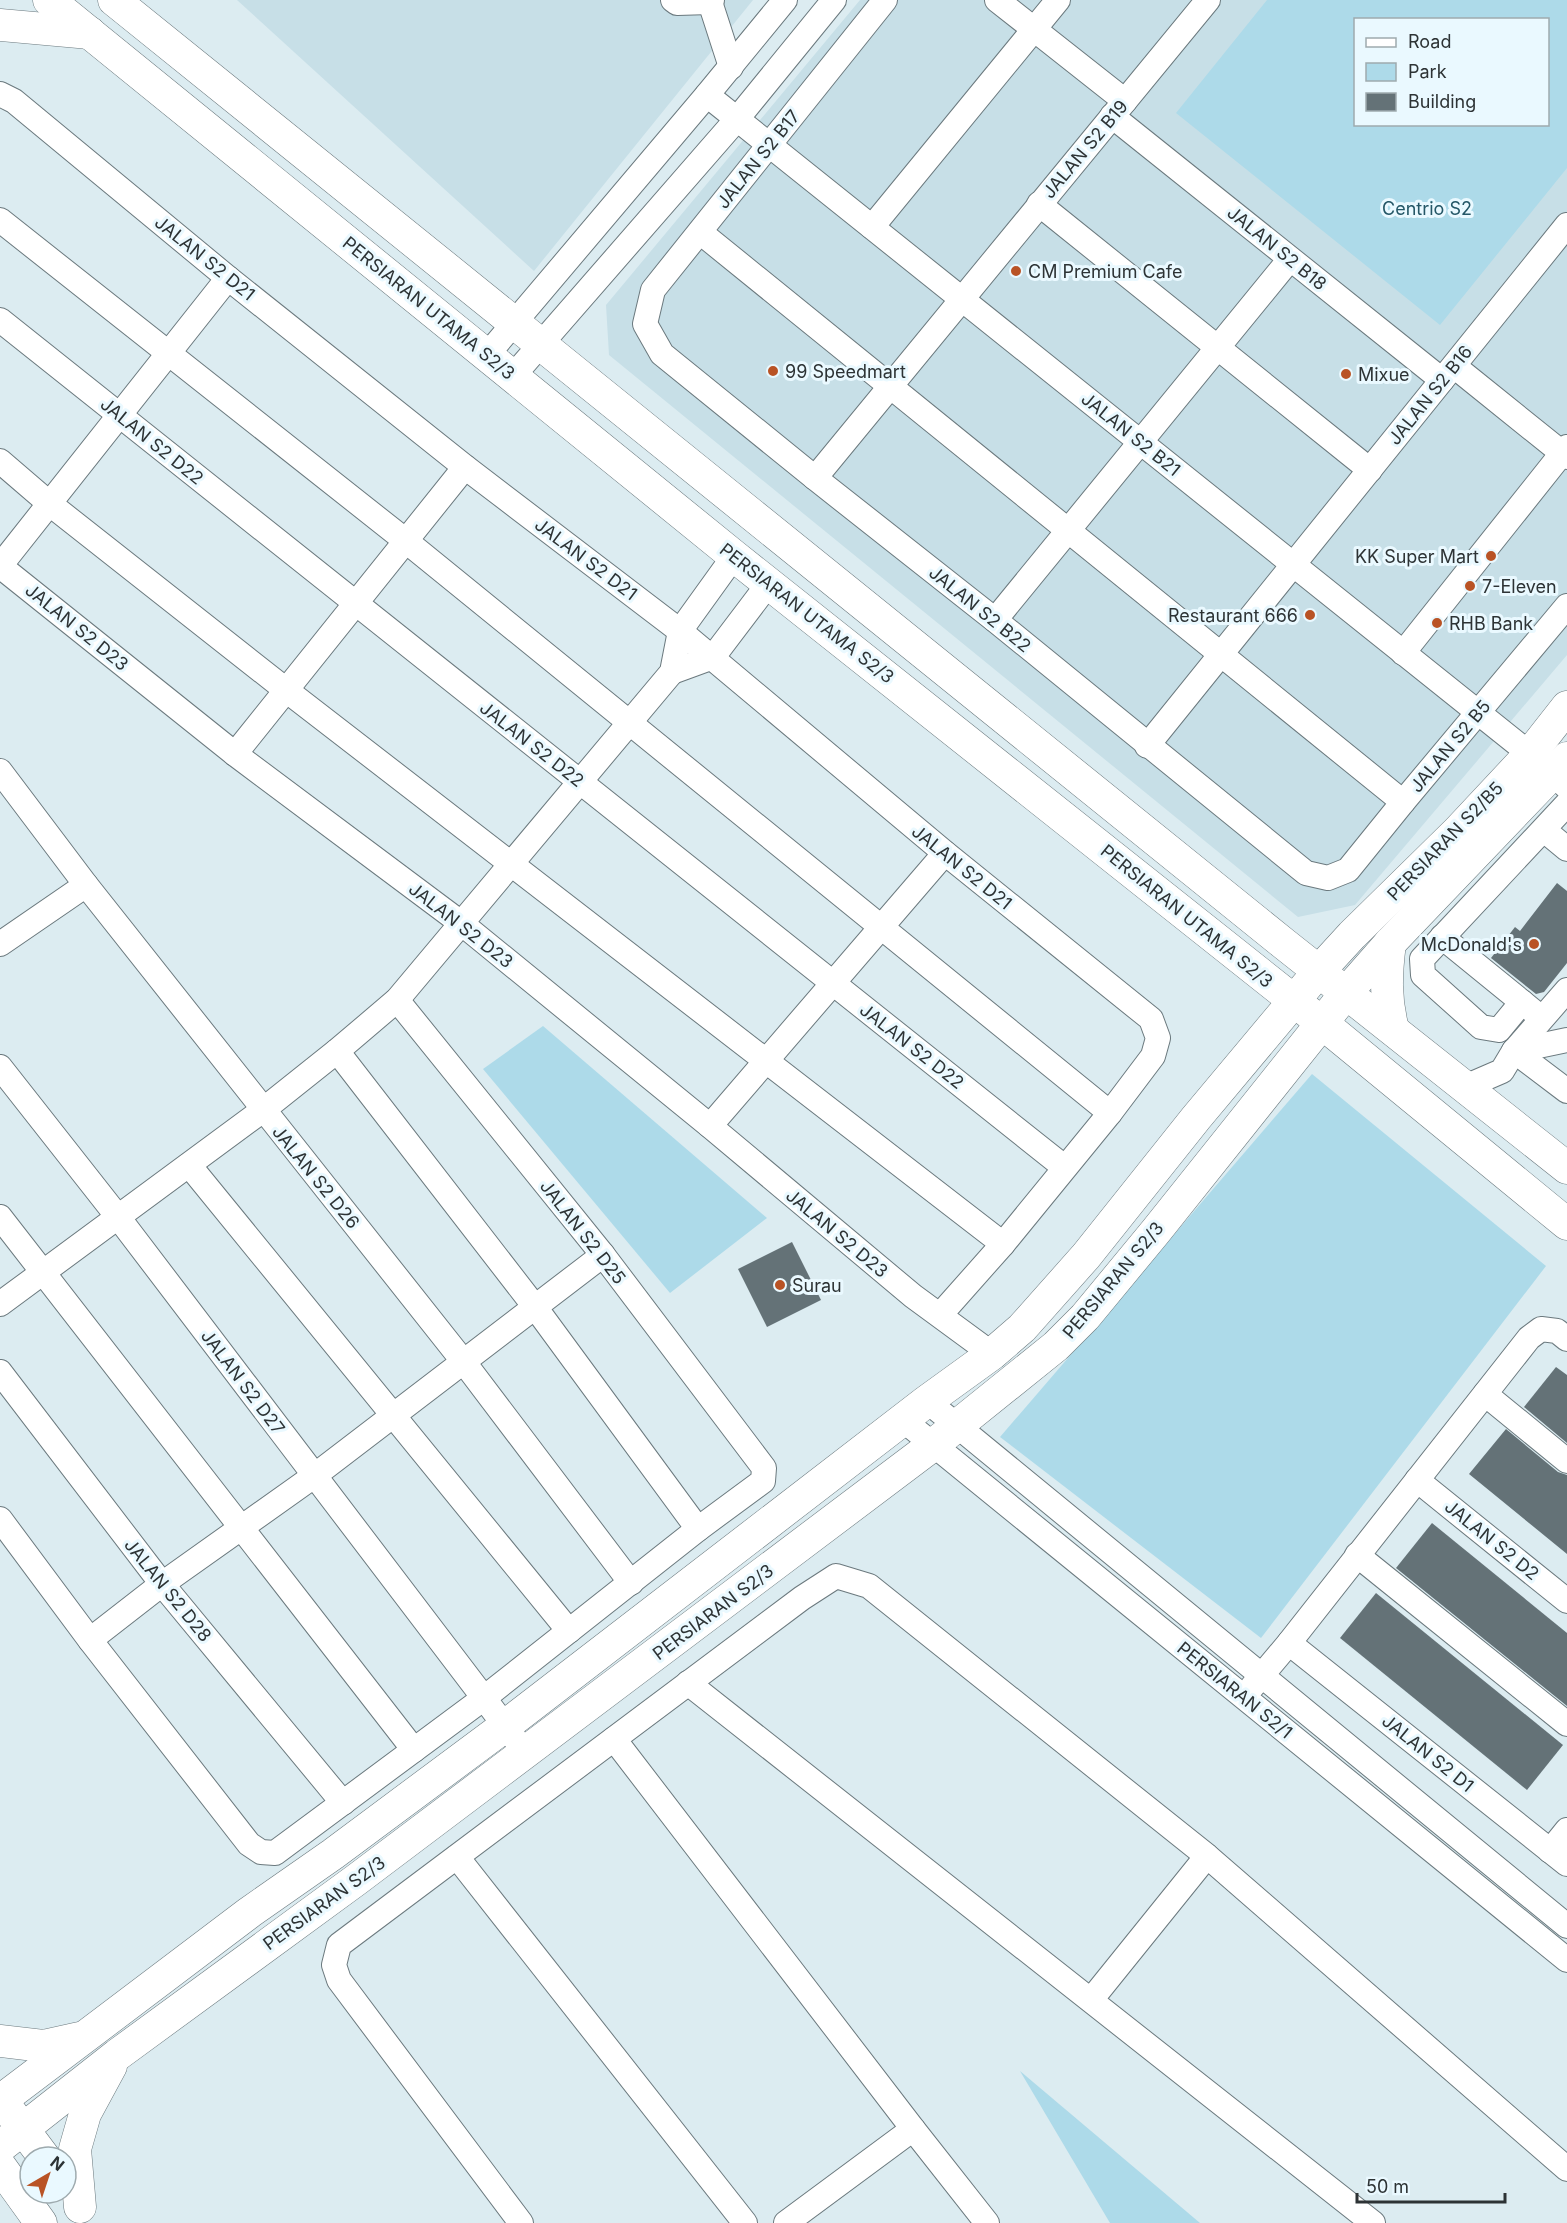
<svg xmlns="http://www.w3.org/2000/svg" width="1567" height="2223" font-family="Inter,sans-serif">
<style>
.built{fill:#c7dfe7;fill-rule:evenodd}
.green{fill:#addae9;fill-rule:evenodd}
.building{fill:#647277}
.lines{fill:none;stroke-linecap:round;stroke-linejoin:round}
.minor-casing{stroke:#6b797e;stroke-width:26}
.major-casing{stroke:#6b797e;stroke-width:33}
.minor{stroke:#fff;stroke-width:24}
.major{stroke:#fff;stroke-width:32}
.poi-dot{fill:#b95325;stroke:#eaf9ff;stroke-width:2}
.labels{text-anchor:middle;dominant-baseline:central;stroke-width:6;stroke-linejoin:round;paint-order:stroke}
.street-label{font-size:18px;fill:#2d3335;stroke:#eaf9ff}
.park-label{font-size:18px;fill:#245767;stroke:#eaf9ff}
.poi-label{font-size:18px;fill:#2d3335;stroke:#eaf9ff;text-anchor:start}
</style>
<rect width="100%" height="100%" fill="#dcecf1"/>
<g class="built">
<polygon points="237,0 753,0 534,271"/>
<path d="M860,0H1567V655L1355,905L1298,917L609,355L606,305ZM1356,20H1548V124H1356Z"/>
</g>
<g class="green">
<path d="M1267,0H1567V168L1440,325L1176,113ZM1356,20H1548V124H1356Z"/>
<polygon points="543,1026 767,1218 670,1293 483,1069"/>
<polygon points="1312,1074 1546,1266 1261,1638 1000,1437"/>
<polygon points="1020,2071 1200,2223 1110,2223"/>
</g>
<g class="building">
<polygon points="1557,883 1567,891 1567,963 1544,992 1536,994 1491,958 1515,927 1520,931"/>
<polygon points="792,1242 821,1300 767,1327 738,1269"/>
<polygon points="1556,1367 1567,1375 1567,1443 1524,1407"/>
<polygon points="1506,1429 1558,1472 1567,1475 1567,1554 1469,1474"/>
<polygon points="1432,1523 1567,1633 1567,1706 1396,1568"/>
<polygon points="1376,1593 1563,1745 1527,1790 1340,1638"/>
</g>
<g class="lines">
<defs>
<g id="minor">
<polyline points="673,0 677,3 710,2 712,0"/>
<polyline points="885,0 653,290 645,324 662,354 815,478 995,620 1306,873 1328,878 1348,870 1403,802 1567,606"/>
<polyline points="997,0 1125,101"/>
<polyline points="710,2 731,67"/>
<polyline points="0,94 14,101 228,278 465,467 680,631 945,853 1151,1019 1158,1038 1153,1056 1110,1113 1003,1244 940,1315"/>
<polyline points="707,95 1530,754 1567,787"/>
<polyline points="1112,116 1442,380"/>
<polyline points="1039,204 1370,470"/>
<polyline points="0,220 406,541 1110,1113"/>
<polyline points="872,227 1058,0"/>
<polyline points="700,232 1403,802"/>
<polyline points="0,320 1064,1167"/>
<polyline points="487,355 707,95 785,0"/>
<polyline points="1454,366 1567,457"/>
<polyline points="513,376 737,119 834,0"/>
<polyline points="0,461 50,504 286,690 1003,1244"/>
<polyline points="815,478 1208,0"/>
<polyline points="0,566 235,754 461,923 710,1126 913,1296 992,1354"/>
<polyline points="0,566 228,278"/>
<polyline points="995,620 1290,259"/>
<polyline points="1403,653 1567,447"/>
<polyline points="672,672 713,657 769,583"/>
<polyline points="1147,746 1567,225"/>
<polyline points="235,754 465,467"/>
<polyline points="0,771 86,885 463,1361 631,1583"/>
<polyline points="1544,830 1567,849"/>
<polyline points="1442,937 1533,1011"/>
<polyline points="0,944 86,885"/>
<polyline points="1522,1002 1499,1030 1481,1027 1423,975 1422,959 1567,804"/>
<polyline points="337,1051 535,1307 698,1529"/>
<polyline points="1514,1051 1567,1091"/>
<polyline points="1514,1051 1567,1040"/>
<polyline points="0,1067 118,1217 515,1739"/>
<polyline points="1465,1087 1502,1071 1514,1051 1567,990"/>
<polyline points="710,1126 945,853"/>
<polyline points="189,1165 569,1631"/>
<polyline points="0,1217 414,1750"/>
<polyline points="0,1304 263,1110 337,1051 397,1000 672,672 680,631 734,556"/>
<polyline points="0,1372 162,1584 343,1803"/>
<polyline points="1485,1394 1567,1461"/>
<polyline points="927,1401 1567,1926"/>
<polyline points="903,1420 1567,1960"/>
<polyline points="1417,1480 1567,1601"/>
<polyline points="0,1519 90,1640 249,1844 261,1852 275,1853 484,1698 698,1529 763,1481 764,1468 603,1255 397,1000"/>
<polyline points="1357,1555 1567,1724"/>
<polyline points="90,1640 162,1584 314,1476 603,1255"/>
<polyline points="1289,1643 1567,1864"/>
<polyline points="688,1683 1373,2223"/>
<polyline points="1252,1687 1289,1643 1529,1338 1541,1329 1557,1331 1567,1339"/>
<polyline points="614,1739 913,2129 987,2223"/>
<polyline points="1550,1851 1567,1830"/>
<polyline points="457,1857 745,2223"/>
<polyline points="1091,2000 1207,1856"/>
<polyline points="521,2223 339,1980 334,1965 339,1945 802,1598 836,1576 869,1586 1207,1856 1567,2169"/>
<polyline points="786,2223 913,2129"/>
</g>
<g id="major">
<polyline points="49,0 734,556 1322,1023 1567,1224"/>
<polyline points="114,0 1283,943 1567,1168"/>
<polyline points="0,25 90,33"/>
<path d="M1390,943C1386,974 1385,999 1393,1029"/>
<polyline points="0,2041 43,2046 79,2038"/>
<polyline points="0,2101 250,1912 333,1854 505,1726 927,1401 992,1354 1022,1328 1086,1256 1196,1118 1319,971 1352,935 1458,831 1530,754 1567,707"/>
<polyline points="11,2113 44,2157"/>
<polyline points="0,2147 117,2055 356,1880 933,1445 1056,1346 1085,1317 1156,1231 1346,993 1390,943 1567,758"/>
<polyline points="0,2166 41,2223"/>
<polyline points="80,2207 75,2149 85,2114 111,2066"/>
</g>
</defs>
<use href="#minor" class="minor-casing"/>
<use href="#major" class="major-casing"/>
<use href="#minor" class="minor"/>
<use href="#major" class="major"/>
</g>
<g class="poi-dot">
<circle cx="1016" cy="271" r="6"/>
<circle cx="773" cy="371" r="6"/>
<circle cx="1346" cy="374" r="6"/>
<circle cx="1491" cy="556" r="6"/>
<circle cx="1470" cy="586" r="6"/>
<circle cx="1310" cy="615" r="6"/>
<circle cx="1437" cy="623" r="6"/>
<circle cx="1534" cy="944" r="6"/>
<circle cx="780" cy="1285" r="6"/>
</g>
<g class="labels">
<g class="street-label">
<text transform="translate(1085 149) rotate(-50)">JALAN S2 B19</text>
<text transform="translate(758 159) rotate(-51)">JALAN S2 B17</text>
<text transform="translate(1277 248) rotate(39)">JALAN S2 B18</text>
<text transform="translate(205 258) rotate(39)">JALAN S2 D21</text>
<text transform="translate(429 308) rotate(39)">PERSIARAN UTAMA S2/3</text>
<text transform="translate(1430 395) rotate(-51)">JALAN S2 B16</text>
<text transform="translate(1131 434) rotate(39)">JALAN S2 B21</text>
<text transform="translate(152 441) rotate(39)">JALAN S2 D22</text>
<text transform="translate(586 559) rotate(37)">JALAN S2 D21</text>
<text transform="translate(980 609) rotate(39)">JALAN S2 B22</text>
<text transform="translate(807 613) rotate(38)">PERSIARAN UTAMA S2/3</text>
<text transform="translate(77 627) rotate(39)">JALAN S2 D23</text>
<text transform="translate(532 744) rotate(38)">JALAN S2 D22</text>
<text transform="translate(1450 746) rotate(-50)">JALAN S2 B5</text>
<text transform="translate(1445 841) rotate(-46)">PERSIARAN S2/B5</text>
<text transform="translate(962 867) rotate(39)">JALAN S2 D21</text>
<text transform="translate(1187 916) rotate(39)">PERSIARAN UTAMA S2/3</text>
<text transform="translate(461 925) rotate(38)">JALAN S2 D23</text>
<text transform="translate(912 1046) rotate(38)">JALAN S2 D22</text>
<text transform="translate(316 1177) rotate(51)">JALAN S2 D26</text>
<text transform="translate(583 1232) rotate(52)">JALAN S2 D25</text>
<text transform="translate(837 1233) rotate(40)">JALAN S2 D23</text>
<text transform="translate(1113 1280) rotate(-50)">PERSIARAN S2/3</text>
<text transform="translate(243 1382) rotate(53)">JALAN S2 D27</text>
<text transform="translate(1492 1540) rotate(39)">JALAN S2 D2</text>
<text transform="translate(168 1590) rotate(51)">JALAN S2 D28</text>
<text transform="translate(713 1612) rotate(-37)">PERSIARAN S2/3</text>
<text transform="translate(1235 1690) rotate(39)">PERSIARAN S2/1</text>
<text transform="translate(1428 1753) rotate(39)">JALAN S2 D1</text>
<text transform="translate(324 1903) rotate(-36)">PERSIARAN S2/3</text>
</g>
<g class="park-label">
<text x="1427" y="208">Centrio S2</text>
</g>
<g class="poi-label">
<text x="1028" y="271">CM Premium Cafe</text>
<text x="785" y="371">99 Speedmart</text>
<text x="1358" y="374">Mixue</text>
<text x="1479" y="556" text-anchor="end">KK Super Mart</text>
<text x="1482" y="586">7-Eleven</text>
<text x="1298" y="615" text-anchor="end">Restaurant 666</text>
<text x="1449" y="623">RHB Bank</text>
<text x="1522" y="944" text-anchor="end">McDonald's</text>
<text x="792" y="1285">Surau</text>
</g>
</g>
<rect x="1354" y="18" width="195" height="108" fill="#eaf9ff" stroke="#9eaaae" stroke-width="1.5"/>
<rect x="1366" y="38" width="30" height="9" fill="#ffffff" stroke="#9eaaae" stroke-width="1.5"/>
<text x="1408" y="48" font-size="18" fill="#2d3335">Road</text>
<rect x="1366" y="63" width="30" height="18" fill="#addae9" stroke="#9eaaae" stroke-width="1.5"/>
<text x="1408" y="78" font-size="18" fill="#2d3335">Park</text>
<rect x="1366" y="93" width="30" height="18" fill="#647277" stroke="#9eaaae" stroke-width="1.5"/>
<text x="1408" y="108" font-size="18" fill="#2d3335">Building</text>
<g transform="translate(48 2175) rotate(39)"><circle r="28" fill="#eaf9ff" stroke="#9eaaae" stroke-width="1.5"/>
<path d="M0-4.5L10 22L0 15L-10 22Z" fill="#b95325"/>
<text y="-9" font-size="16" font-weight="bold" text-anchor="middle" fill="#2d3335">N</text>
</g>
<path d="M1357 2193v9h148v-9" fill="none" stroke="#2d3335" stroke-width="3"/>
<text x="1366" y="2193" font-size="18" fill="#2d3335" stroke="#eaf9ff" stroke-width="4.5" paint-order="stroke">50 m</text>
</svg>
